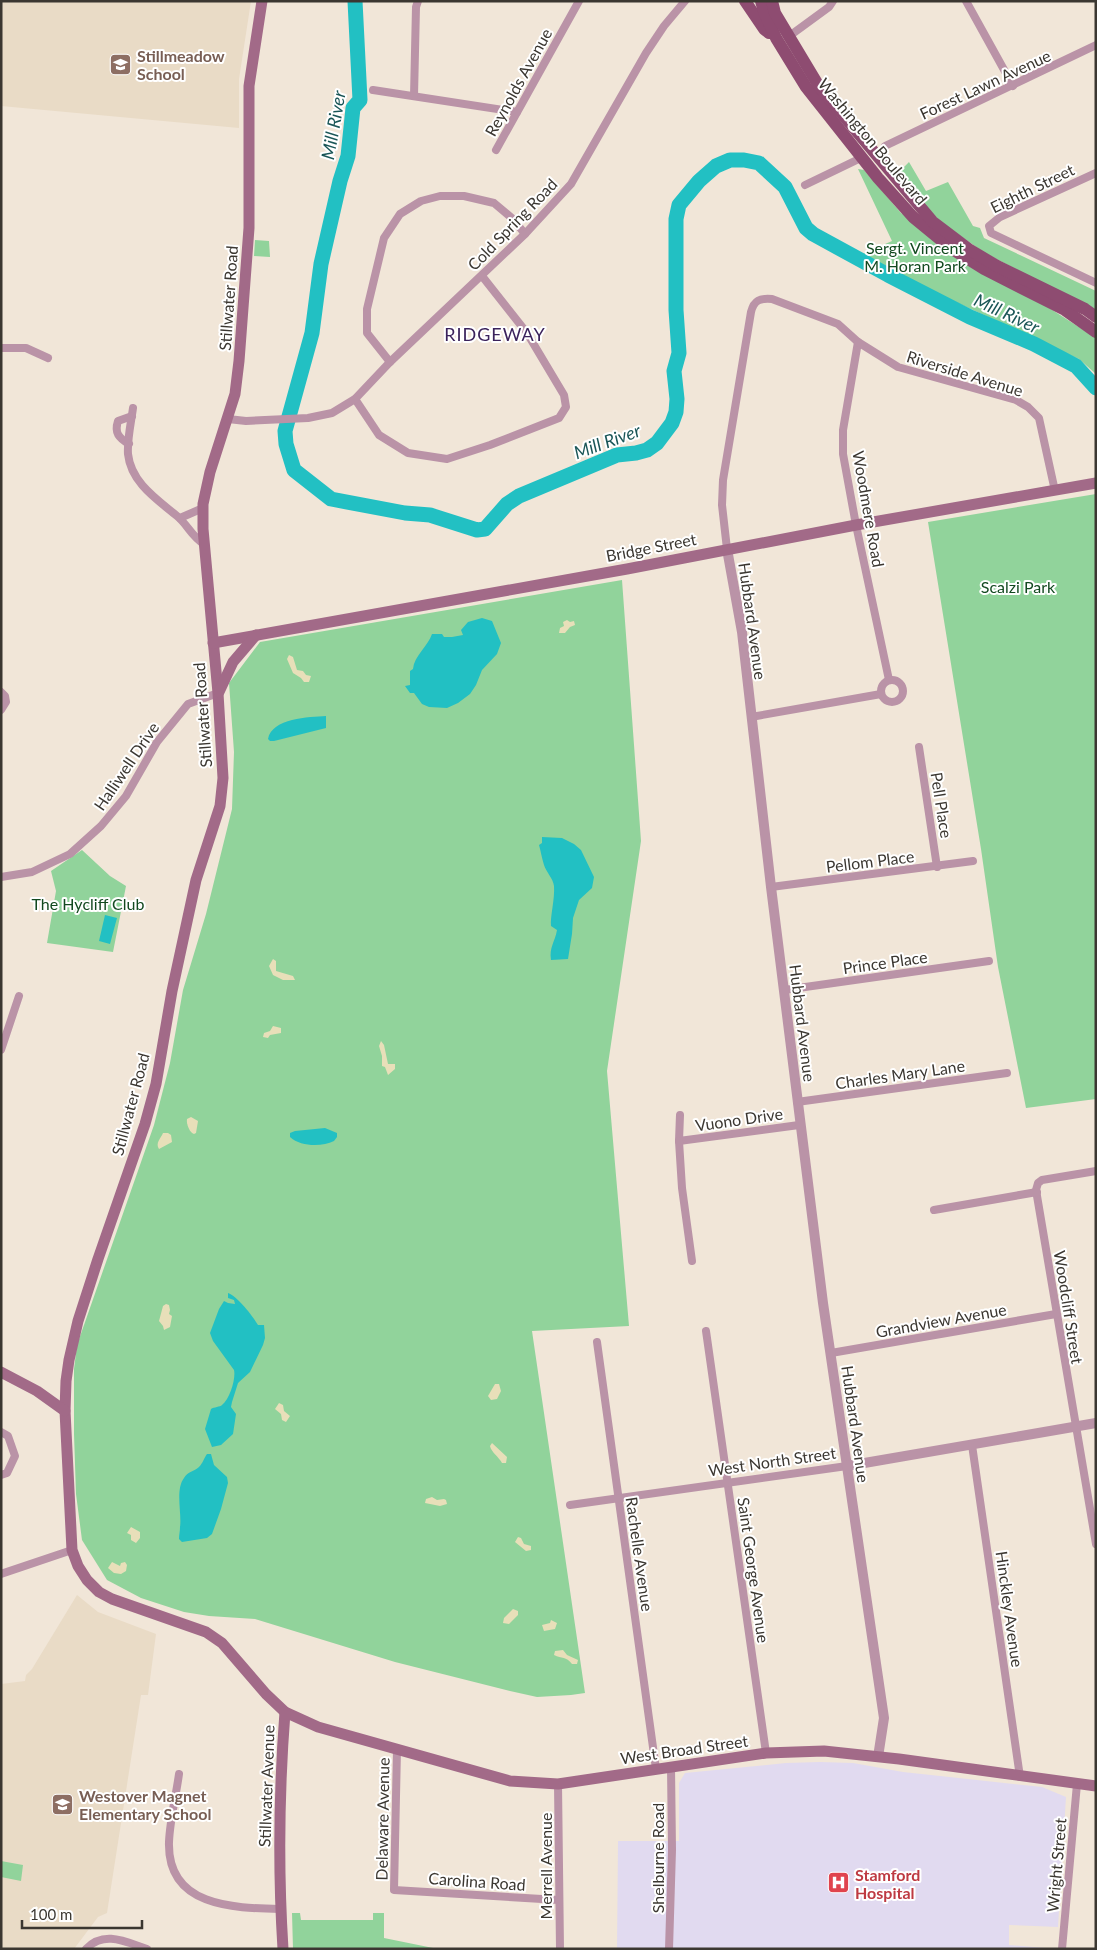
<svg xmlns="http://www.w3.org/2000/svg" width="1097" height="1950" font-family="Lato,sans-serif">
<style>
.built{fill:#e9dbc6}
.medical{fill:#e1daf0}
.green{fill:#91d39b}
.sand{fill:#e8dfb9}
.water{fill:#22c0c3}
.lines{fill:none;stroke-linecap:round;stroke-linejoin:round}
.river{stroke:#22c0c3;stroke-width:15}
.minor{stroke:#ba93a7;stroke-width:8}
.tertiary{stroke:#ba93a7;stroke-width:10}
.secondary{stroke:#a26a88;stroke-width:11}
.primary{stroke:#8e4c71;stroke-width:12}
.labels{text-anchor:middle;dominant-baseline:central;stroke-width:4;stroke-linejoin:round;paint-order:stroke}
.education-label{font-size:16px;font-weight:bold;fill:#785e54;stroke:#fff;text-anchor:start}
.street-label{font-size:16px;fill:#3b3731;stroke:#fff}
.park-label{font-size:16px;fill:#12491f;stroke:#fff}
.health-label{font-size:16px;font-weight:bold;fill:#be3a42;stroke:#fff;text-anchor:start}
.water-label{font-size:18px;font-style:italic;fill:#1a5657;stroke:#fff}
.neighbourhood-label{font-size:18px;letter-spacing:1px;fill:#3b225b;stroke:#fff}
</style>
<rect width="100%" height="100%" fill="#f1e6d8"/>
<g class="built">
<polygon points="1,1 251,1 239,79 239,128 1,106"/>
<polygon points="77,1595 98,1612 156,1634 148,1695 141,1695 107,1913 98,1917 74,1949 1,1949 1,1684 25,1681 26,1675 32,1669"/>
</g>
<polygon class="medical" points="820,1762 853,1763 903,1772 1042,1787 1066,1797 1058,1927 1009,1925 1009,1945 1057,1949 617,1949 618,1841 679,1841 679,1783 685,1773 786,1763"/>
<g class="green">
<polygon points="909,162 926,191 948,182 973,226 980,228 984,238 1096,291 1096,311 985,253 942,223 896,175"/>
<polygon points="858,169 864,170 901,213 1096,338 1096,374 1079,359 906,279 862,254 892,241"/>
<polygon points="255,240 269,241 270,257 254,256"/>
<polygon points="1096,494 1096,1099 1026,1108 998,967 981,849 928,522"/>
<polygon points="622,580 641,841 607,1071 629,1326 532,1331 585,1693 571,1695 537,1697 510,1691 395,1662 255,1619 209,1616 184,1612 141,1598 107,1580 82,1540 76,1494 74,1434 74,1369 77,1345 154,1125 170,1063 183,990 206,914 232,809 234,752 229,683 260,642"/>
<polygon points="82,850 110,876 126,886 113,952 47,943 56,891 51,871"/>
<polygon points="1,1861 23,1865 21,1881 1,1877"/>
<polygon points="292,1913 300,1913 301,1920 373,1920 373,1913 384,1913 384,1938 438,1949 293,1949"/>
</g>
<g class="sand">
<polygon points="567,620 570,622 574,621 575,625 570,627 565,633 559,633 560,628 564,626 563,622"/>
<polygon points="289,655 293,657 297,670 303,671 306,675 311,676 309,682 304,682 301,678 293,673 287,659"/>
<polygon points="273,959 276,961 276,971 293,976 295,980 283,980 273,975 269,966"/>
<polygon points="273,1026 281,1028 281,1033 270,1035 268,1038 263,1037 264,1033 270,1031"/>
<polygon points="381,1041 384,1045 388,1064 395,1064 395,1069 388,1075 385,1067 382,1066 382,1056 379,1046"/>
<path d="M191,1117L198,1121L196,1133L194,1134C190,1133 186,1124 187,1119Z"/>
<path d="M163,1133H168L171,1135L172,1142L159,1149C155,1143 161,1138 163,1133Z"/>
<polygon points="166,1304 169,1305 170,1310 169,1314 172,1316 170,1327 164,1330 163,1326 159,1321 163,1306"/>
<polygon points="495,1384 499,1384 501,1391 497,1399 491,1400 488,1396"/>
<polygon points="279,1403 283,1405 284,1411 290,1416 286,1422 282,1420 281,1414 275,1409"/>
<path d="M492,1443L507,1457L506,1463H502C499,1457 491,1452 490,1446Z"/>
<polygon points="432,1497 437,1500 444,1499 446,1500 447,1504 440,1506 425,1503 426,1499"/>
<polygon points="131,1527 140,1532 140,1538 136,1543 131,1540 131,1535 127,1533"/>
<polygon points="518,1537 521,1538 524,1544 531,1546 531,1550 526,1551 515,1542"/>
<polygon points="112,1562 120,1566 121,1563 125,1562 127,1565 126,1571 121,1574 114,1573 108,1568"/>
<polygon points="513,1609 518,1611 518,1615 509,1624 503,1623 504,1618"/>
<polygon points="551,1620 557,1623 555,1629 544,1631 542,1625 550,1623"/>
<path d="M563,1650L567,1655L578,1660L577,1664H572C566,1656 562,1659 554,1655L555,1651Z"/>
</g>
<g class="water">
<path d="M482,618L492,621L501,643L497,654L482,670L476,685L470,694L458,703L447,708L429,707L422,704L414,693H410L405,686L410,685V671L413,669C414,656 428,646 432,634H442L444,637H452L463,635L461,630L468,622Z"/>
<path d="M326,716V728L274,741H270L268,739C272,718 309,717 326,716Z"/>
<path d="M542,837L562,838L574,844L581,850L594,877L592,888L579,900L573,918L572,934L568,959L551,960C549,947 555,942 557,930L551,926C550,917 555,899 554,886C553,878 546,872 544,865C542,859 541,852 539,845L542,843Z"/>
<polygon points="105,915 117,918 110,944 99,941"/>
<path d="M325,1128L337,1133V1137L334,1141C322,1147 301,1147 290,1137V1133L295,1131Z"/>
<path d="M228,1293C238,1297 252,1315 258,1325H264L265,1338L263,1345L250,1372L238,1383L232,1402L231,1407L236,1414L233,1434L221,1445L212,1447L205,1429L211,1409C214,1407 220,1407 222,1405C230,1399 236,1378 234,1370L213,1341L210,1333L219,1309L224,1301L228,1303L235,1304L234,1300L228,1298Z"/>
<path d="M207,1454H211L214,1465L227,1477L228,1483L221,1509L212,1534L207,1538L182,1542L179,1539C179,1534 180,1532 180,1527C182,1514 175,1490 184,1478C188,1471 194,1472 199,1467C203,1463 204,1458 207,1454Z"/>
</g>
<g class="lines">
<polyline class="river" points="355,1 360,100 353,108 348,156 340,181 321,264 312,333 285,431 286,444 294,470 331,499 405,513 430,515 477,530 485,529 507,504 519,496 617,455 636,453 647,450 657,443 672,423 676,412 677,399 674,371 679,353 676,310 676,219 679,205 699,181 716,166 730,160 744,160 759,163 785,187 806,228 813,234 888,275 970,317 1034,344 1076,366 1096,388"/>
<g class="minor">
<polyline points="966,1 1013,86"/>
<polyline points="788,37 829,7 833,1"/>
<polyline points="373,90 517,112"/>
<polyline points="414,96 416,7 418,1"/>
<polyline points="885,146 1096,45"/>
<polyline points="496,150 579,1"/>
<polyline points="1096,173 1000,217 989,226 991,233 1096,283"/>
<polyline points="805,185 863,157"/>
<polyline points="858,342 843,430 843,454 856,525 889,680"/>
<polyline points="1,348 26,348 48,358"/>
<polyline points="390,362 367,333 367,309 384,238 400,214 421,201 440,196 464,196 494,203 513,219 525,234"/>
<polyline points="355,399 379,435 408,453 447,459 490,445 559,418 566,407 564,395 527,333 482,276"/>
<path d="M133,408C131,423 127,440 128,454C131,483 158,500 177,516C188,525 191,536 204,544"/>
<polyline points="228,419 246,421 308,418 332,413 355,399 390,362 525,234 571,184 646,53 664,26 685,1"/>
<path d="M129,444C119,438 114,433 118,421L132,416"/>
<polyline points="180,518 203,508"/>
<path d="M727,549L722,505L723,480L751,312C754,300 760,298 772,299L838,324L858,342L898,367L1016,400L1028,407L1039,418L1055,491"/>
<circle cx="892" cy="691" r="11"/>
<polyline points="1,692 5,696 6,702 1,710"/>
<polyline points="751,717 881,694"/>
<polyline points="919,747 937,867"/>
<polyline points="1,877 32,872 70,854 101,826 126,796 157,742 188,704 218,693"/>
<polyline points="771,887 973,861"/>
<polyline points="784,990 989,961"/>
<polyline points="1,1050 19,996"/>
<polyline points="797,1102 1007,1073"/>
<polyline points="680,1115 679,1141 799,1125"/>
<polyline points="679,1141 682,1188 692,1261"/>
<polyline points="1096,1171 1042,1180 1038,1183 1036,1190 1096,1544"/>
<polyline points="934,1210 1037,1192"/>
<polyline points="706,1331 766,1753"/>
<polyline points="597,1342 656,1769"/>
<polyline points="831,1353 1056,1314"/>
<polyline points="1,1432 8,1436 15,1456 7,1473 1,1475"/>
<polyline points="972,1445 1020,1777"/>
<polyline points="570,1505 847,1466"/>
<polyline points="1,1574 72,1550"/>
<polyline points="397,1749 394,1890 559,1900"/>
<path d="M179,1774C176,1796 170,1819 169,1842C167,1907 233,1908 281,1909"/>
<polyline points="558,1784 560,1949"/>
<path d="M86,1949C104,1930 126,1942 147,1949"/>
<polyline points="669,1949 672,1850 671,1767"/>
<polyline points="1062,1949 1077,1784"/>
</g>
<g class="tertiary">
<polyline points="727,549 742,632 771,887 823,1303 884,1718 878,1757"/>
<polyline points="847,1466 1096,1423"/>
</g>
<g class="secondary">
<polyline points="262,1 249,86 249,228 239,361 235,394 210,472 203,504 203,529 218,693 223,778 220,806 196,880 172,991 156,1084 145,1124 98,1259 78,1321 69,1360 66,1381 65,1411 72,1550 78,1566 87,1580 99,1592 112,1599 206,1632 222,1643 266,1694 285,1712 318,1727 510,1781 558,1784 766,1753 824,1751 899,1759 1096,1786"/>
<polyline points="213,643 627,569 856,525 1096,483"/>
<polyline points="219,692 233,662 256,635"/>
<polyline points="1,1372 37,1391 65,1411"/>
<path d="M283,1949C278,1870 279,1790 285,1712"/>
</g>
<g class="primary">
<polyline points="745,1 764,29 769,33"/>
<polyline points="761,1 764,12 776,38 806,87 878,178 913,217 952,249 984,269 1065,310 1096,332"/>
<polyline points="772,1 775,13 820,88 933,222 970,250 997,266 1085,309 1096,317"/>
</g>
</g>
<defs>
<symbol id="school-square" viewBox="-11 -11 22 22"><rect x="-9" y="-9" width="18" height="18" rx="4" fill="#8d6e63" stroke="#fff"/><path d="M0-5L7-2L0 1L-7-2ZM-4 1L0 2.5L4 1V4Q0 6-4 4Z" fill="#fff"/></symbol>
<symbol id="hospital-square" viewBox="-11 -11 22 22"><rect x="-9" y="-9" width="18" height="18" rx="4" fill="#e0444e" stroke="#fff"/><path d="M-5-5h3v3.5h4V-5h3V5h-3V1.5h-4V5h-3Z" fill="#fff"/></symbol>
</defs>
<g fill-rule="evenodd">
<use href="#school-square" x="108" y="52" width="25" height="25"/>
<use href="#school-square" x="50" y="1792" width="25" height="25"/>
<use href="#hospital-square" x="826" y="1870" width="25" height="25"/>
</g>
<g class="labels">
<g class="education-label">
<text x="137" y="55">Stillmeadow<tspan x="137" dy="18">School</tspan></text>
<text x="79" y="1795">Westover Magnet<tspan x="79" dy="18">Elementary School</tspan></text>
</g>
<g class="street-label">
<text transform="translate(518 82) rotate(-61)">Reynolds Avenue</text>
<text transform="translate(985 84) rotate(-25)">Forest Lawn Avenue</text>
<text transform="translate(873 141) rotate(50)">Washington Boulevard</text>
<text transform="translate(1032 188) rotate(-26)">Eighth Street</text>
<text transform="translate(512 224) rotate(-46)">Cold Spring Road</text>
<text transform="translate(228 298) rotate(-86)">Stillwater Road</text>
<text transform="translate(965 373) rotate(17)">Riverside Avenue</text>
<text transform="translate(869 509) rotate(80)">Woodmere Road</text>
<text transform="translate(651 547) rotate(-11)">Bridge Street</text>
<text transform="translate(753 621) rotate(82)">Hubbard Avenue</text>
<text transform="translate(202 715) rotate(-94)">Stillwater Road</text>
<text transform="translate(126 766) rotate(-56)">Halliwell Drive</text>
<text transform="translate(942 805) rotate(81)">Pell Place</text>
<text transform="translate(870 861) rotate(-7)">Pellom Place</text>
<text transform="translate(885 962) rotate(-8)">Prince Place</text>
<text transform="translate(803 1023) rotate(83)">Hubbard Avenue</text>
<text transform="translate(900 1074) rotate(-8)">Charles Mary Lane</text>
<text transform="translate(130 1104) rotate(-75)">Stillwater Road</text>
<text transform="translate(739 1119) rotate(-8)">Vuono Drive</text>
<text transform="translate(1069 1307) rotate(81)">Woodcliff Street</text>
<text transform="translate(941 1320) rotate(-10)">Grandview Avenue</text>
<text transform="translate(856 1424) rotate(82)">Hubbard Avenue</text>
<text transform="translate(772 1461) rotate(-8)">West North Street</text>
<text transform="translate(640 1554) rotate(82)">Rachelle Avenue</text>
<text transform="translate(754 1570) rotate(82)">Saint George Avenue</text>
<text transform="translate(1010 1609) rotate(82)">Hinckley Avenue</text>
<text transform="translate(684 1749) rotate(-8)">West Broad Street</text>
<text transform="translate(266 1786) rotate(-88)">Stillwater Avenue</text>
<text transform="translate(382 1819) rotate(-89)">Delaware Avenue</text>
<text transform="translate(657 1858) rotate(-90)">Shelburne Road</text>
<text transform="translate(1056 1865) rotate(-85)">Wright Street</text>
<text transform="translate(545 1866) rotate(-90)">Merrell Avenue</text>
<text transform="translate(477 1881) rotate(4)">Carolina Road</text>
</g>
<g class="park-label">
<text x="915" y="247">Sergt. Vincent<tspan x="915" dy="18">M. Horan Park</tspan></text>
<text x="1018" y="586">Scalzi Park</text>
<text x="88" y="903">The Hycliff Club</text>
</g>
<g class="health-label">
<text x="855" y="1874">Stamford<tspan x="855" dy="18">Hospital</tspan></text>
</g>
<g class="water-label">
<text transform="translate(333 125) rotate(-80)">Mill River</text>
<text transform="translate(1007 313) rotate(25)">Mill River</text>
<text transform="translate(607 441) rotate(-20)">Mill River</text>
</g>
<g class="neighbourhood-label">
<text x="495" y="334">RIDGEWAY</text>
</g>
</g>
<rect width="1097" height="1950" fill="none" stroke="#3b3731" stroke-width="5"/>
<path d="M22 1920v8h120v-8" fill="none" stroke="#3b3731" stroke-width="2.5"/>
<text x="30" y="1920" font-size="15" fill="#3b3731" stroke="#ffffff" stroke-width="4" paint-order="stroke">100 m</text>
</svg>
